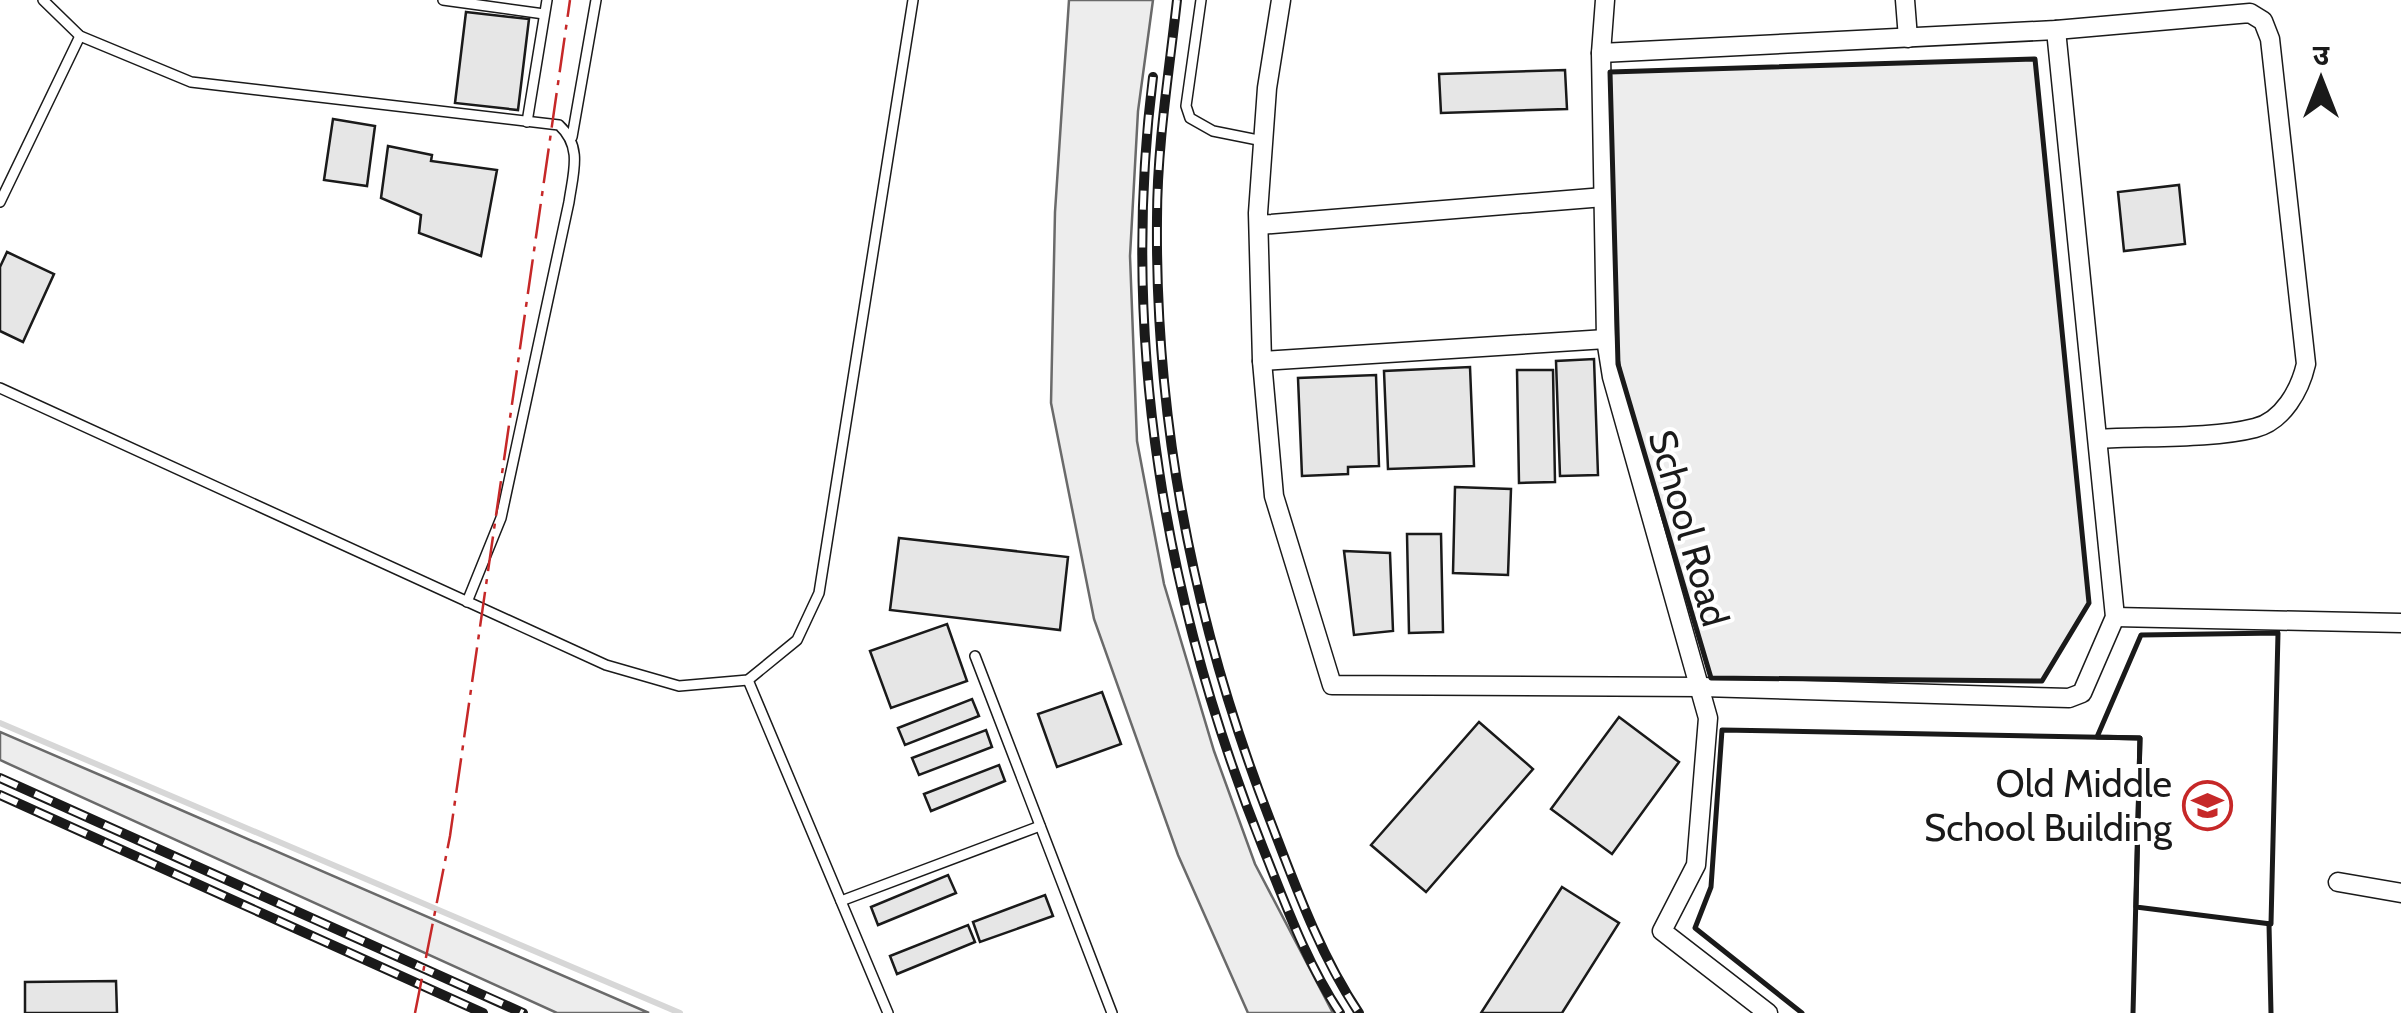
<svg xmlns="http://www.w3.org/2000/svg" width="2401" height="1013" font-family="Cabin,'Noto Sans Devanagari',sans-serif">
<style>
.built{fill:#ededed;stroke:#6a6a6a;stroke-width:2.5}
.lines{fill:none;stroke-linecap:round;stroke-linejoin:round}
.stream{stroke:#d7d7d7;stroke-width:6}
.building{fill:#e6e6e6;stroke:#1a1a1a;stroke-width:2.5}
.lane-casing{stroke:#1a1a1a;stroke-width:12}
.street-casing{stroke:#1a1a1a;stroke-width:21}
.lane{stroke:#fff;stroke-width:9}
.street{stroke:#fff;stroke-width:18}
.rail-casing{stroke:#1a1a1a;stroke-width:10}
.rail{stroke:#fff;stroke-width:6;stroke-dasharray:19;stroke-linecap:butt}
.wall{stroke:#1a1a1a;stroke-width:5}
.power{stroke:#c62828;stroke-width:2.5;stroke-dasharray:35 8 5 8;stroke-linecap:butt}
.labels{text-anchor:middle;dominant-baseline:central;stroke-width:8;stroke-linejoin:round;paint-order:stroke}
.street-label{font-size:38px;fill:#1a1a1a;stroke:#fff}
.poi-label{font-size:38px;fill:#1a1a1a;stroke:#fff;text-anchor:end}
</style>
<rect width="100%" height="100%" fill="#fff"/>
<g class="built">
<polygon points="1069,0 1153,0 1138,111 1130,256 1137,441 1164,584 1214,751 1255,864 1333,1013 1248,1013 1178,855 1094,619 1051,403 1055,212"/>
<polygon points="2035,59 2089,603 2042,681 1711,678 1618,364 1610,72"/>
<polygon points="0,732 128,787 649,1013 557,1013 0,760"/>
</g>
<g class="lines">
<polyline class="stream" points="0,723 680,1013"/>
</g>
<g class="building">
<polygon points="466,12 529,19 518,110 455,103"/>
<polygon points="1565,70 1567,109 1441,113 1439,74"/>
<polygon points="333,119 375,126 367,186 324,180"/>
<polygon points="388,146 432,155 431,161 497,170 481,256 419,233 421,215 381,198"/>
<polygon points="2179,185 2185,244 2124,251 2118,192"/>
<polygon points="7,252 54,274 23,342 0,331 0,267"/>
<polygon points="1594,359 1598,475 1560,476 1556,361"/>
<polygon points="1470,367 1474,466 1388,469 1384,371"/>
<polygon points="1517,370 1553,370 1555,482 1519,483"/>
<polygon points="1376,375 1379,466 1348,467 1348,474 1302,476 1298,378"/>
<polygon points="1455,487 1511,489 1508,575 1453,573"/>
<polygon points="1407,534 1441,534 1443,632 1409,633"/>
<polygon points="899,538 1068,557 1060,630 890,610"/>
<polygon points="1344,551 1390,553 1393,631 1354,635"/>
<polygon points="947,624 967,681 891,708 870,651"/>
<polygon points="1102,692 1121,744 1057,767 1038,714"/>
<polygon points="972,699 979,716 905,745 898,728"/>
<polygon points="1619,717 1679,762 1612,854 1551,809"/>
<polygon points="1479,722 1533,769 1426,892 1371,845"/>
<polygon points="986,730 992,747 919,775 912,758"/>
<polygon points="999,765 1005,781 931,811 924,794"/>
<polygon points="948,875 956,893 878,925 871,907"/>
<polygon points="1562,887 1619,923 1562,1013 1481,1013"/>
<polygon points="1045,895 1053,916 980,942 973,922"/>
<polygon points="968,925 975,942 897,974 890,956"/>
<polygon points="116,981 117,1013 25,1013 25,982"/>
</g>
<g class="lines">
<defs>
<g id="lane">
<path d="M43,0L80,36L191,82L559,125C583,147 573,173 569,202L501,518L467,602"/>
<polyline points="443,0 544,14"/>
<polyline points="1201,0 1186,106 1190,118 1213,131 1263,141"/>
<polyline points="527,122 547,0"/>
<polyline points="572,137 596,0"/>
<polyline points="0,202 80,36"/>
<polyline points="0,388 606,665 679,686 748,680 797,640 819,593 913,0"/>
<polyline points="975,656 1112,1013"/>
<polyline points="748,680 888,1013"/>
<polyline points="841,901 1040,826"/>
</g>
<g id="street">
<polyline points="1281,0 1267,88 1258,213 1262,361 1274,496 1332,685 1702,687 2069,698 2082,693 2115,617 2056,30"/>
<polyline points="1605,0 1601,53 1606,339 1612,377 1708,718 1696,865 1662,931 1768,1013"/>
<polyline points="1905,0 1908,38"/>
<path d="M1601,53L2056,30L2250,13L2263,21L2270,39L2306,364C2300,390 2283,421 2255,428C2212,439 2144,436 2098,439"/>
<polyline points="1259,225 1604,197"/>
<polyline points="1262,361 1606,339"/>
<polyline points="2115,617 2401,623"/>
<polyline points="2338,882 2401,893"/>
</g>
</defs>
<use href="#lane" class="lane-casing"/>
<use href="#street" class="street-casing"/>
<use href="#lane" class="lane"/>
<use href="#street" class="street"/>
<defs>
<g id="rail">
<path d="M1177,0C1169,73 1157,146 1157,219C1155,426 1195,627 1270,820C1295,885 1320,955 1359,1013"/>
<path d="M1153,77C1120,341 1165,603 1263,848C1285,903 1307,964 1340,1013"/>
<polyline points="0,778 523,1013"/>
<polyline points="0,795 483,1013"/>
</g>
</defs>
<use href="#rail" class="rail-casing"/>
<use href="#rail" class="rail"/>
<g class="wall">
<polygon points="2035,59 2089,603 2042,681 1711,678 1618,364 1610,72"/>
<polygon points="2278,633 2271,924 2136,907 2140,738 2097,737 2141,635"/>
<polyline points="2269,924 2271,1013"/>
<polyline points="1802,1013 1695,928 1711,887 1722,730 2140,738 2133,1013"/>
</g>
<polyline class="power" points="415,1013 450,836 570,0"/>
</g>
<defs>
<symbol id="school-ring" viewBox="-11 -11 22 22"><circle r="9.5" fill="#fff" stroke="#c62828" stroke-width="1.5"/><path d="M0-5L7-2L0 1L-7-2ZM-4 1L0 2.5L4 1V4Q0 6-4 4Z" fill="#c62828"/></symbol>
</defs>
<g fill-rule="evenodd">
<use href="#school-ring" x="2180" y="778" width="55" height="55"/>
</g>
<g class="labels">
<g class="street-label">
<text transform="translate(1689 528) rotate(74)">School Road</text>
</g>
<g class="poi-label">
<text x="2172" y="783">Old Middle<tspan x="2172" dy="44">School Building</tspan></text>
</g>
</g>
<g transform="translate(2321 80)" stroke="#ffffff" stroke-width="8" paint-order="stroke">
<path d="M0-8L18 38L0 25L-18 38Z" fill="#1a1a1a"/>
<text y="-15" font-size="28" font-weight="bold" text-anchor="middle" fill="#1a1a1a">उ</text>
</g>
</svg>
